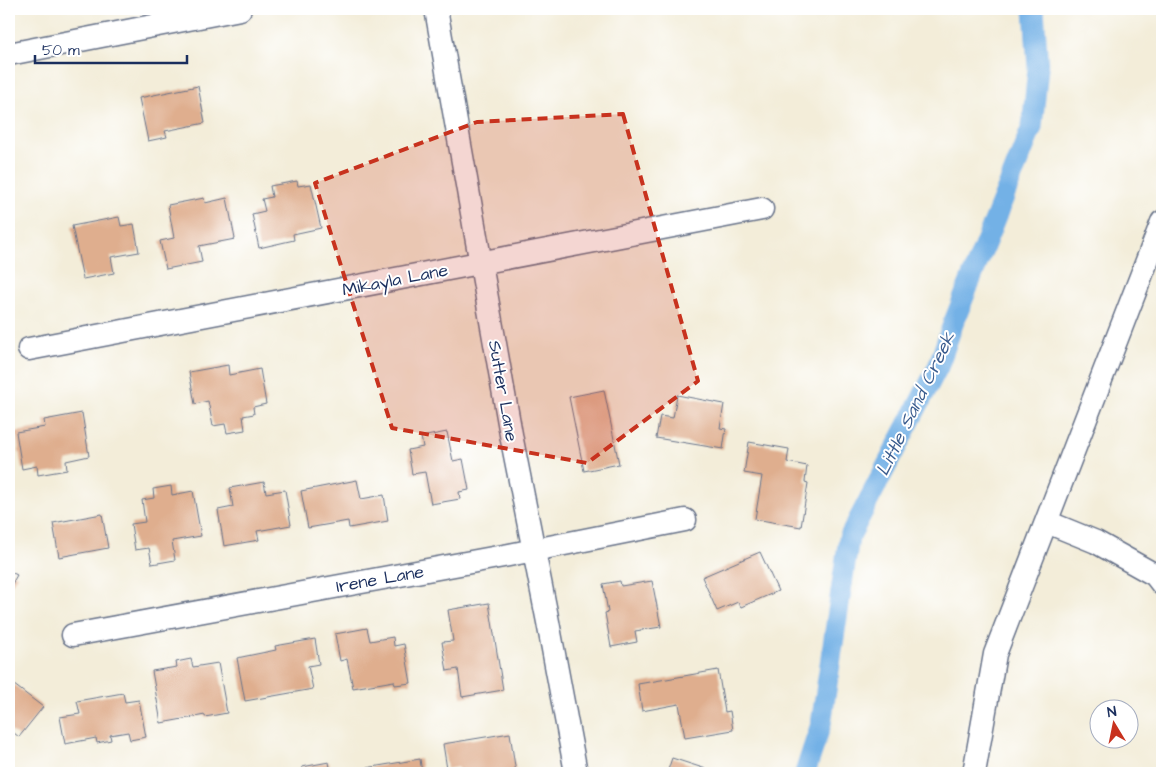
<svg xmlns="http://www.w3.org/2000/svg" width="1171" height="782" font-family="'Architects Daughter',sans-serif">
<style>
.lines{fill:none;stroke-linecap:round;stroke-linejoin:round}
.canal{stroke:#73b1e6;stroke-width:21}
.building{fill:#dfae8e}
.minor-casing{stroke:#677289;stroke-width:25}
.minor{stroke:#fff;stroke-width:22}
.marked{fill:#c8321e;fill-opacity:0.2;stroke:#c8321e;stroke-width:4;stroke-dasharray:10 6;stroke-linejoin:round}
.labels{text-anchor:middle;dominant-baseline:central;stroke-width:4;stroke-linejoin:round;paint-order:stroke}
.street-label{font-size:18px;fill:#1b2f5e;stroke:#fff}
.water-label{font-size:19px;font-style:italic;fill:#3a5c8e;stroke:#fff}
</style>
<rect width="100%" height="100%" fill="#fff"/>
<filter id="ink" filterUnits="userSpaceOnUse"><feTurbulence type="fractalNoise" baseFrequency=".02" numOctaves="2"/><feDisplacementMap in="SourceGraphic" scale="10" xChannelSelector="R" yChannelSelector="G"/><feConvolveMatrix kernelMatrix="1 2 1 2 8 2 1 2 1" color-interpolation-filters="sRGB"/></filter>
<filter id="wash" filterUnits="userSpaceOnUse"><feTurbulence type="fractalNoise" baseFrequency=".0096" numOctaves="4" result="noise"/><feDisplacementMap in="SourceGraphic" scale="20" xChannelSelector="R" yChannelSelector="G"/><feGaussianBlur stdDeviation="1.12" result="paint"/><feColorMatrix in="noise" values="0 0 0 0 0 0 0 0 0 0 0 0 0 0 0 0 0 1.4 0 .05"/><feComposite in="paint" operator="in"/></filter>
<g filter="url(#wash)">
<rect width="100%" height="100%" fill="#f3edd9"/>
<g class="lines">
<polyline class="canal" points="805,773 821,724 849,538 938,367 953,324 1032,127 1038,68 1034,9"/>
</g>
<g id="blocks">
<g class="building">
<polygon points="198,86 205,123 165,131 167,137 148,141 139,98"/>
<polygon points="297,181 298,186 311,184 321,228 293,234 294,240 259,248 252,214 265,211 262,199 272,197 270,186"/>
<polygon points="204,198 205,203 227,198 235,239 199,246 202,262 166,269 160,241 174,238 168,205"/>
<polygon points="119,217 121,226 134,224 139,252 111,257 114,273 83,279 72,226"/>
<polygon points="228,365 229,375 260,369 266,404 253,407 254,414 243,416 245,430 227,433 225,424 213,426 208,401 195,404 189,372"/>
<polygon points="604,390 619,464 584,471 569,397"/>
<polygon points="677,395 724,404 720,428 726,429 723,449 656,438 660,416 673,418"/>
<polygon points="82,413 89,456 66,461 67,470 38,475 37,466 22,469 16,432 45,427 44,420"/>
<polygon points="447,432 453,461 463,459 469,490 459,492 460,499 431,504 425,472 412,474 408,450 423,447 421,437"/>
<polygon points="749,442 789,449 787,462 807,466 805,482 808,483 801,527 755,519 762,476 744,473"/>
<polygon points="357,480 361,499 384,495 388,521 349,528 348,521 308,528 301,491"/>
<polygon points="264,482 266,493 285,490 291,525 257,531 259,540 224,546 218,510 233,507 230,488"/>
<polygon points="171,486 172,495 193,491 201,536 172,541 175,560 152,564 149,548 135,550 131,524 145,522 142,500 154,498 153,489"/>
<polygon points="102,514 108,548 59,557 53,523"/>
<polygon points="760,552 778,591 741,607 738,602 717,611 702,577"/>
<polygon points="9,571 17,575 9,589"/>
<polygon points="620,581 621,586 652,581 661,627 635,631 637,642 611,647 605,613 608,612 603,584"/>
<polygon points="489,603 503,690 462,697 458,669 447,671 442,642 453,641 448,610"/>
<polygon points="367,628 370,641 393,637 394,646 404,644 411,683 395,685 394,681 353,688 347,659 340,661 335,634"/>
<polygon points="315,639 319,664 308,666 313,689 245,701 237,658 276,650 275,646"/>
<polygon points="191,659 193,667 218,663 227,713 205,717 205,715 161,723 152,671 177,667 176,662"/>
<polygon points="718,670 725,712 730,711 733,730 685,738 679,704 642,711 638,684"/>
<polygon points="9,681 43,707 19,737 9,729"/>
<polygon points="123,693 125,702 139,700 146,737 130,740 128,732 110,735 111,740 97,743 96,738 65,744 60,717 80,714 77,701"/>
<polygon points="510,733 516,773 459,773 458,767 447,769 443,744"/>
<polygon points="672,758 706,769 705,773 667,773"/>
<polygon points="420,759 422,773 355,773 354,770"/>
<polygon points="329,762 331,773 286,773 302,769 302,767"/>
</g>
</g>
</g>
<g filter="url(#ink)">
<use href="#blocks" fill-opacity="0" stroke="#677289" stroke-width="1"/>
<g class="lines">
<defs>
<g id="minor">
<polyline points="436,9 512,440 548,622 575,767 574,773"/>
<polyline points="9,54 240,9"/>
<polyline points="29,349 762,209"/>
<polyline points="1047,522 1096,542 1155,575 1162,584"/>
<polyline points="73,635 509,555 685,520"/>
<polyline points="974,773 995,654 1162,222"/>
</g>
</defs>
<use href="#minor" class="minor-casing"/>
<use href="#minor" class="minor"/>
</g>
</g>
<path class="marked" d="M623,114L698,381L587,463L392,428L315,183L477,122Z"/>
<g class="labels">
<g class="street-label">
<text transform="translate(395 280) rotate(-11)">Mikayla Lane</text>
<text transform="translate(503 391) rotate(80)">Sutter Lane</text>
<text transform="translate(380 579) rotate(-10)">Irene Lane</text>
</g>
<g class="water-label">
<text transform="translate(916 404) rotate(-64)">Little Sand Creek</text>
</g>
</g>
<rect width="1171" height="782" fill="none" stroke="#fff" stroke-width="30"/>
<g transform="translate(1114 724) rotate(350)"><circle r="24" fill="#ffffff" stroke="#a4acbf"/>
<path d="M0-4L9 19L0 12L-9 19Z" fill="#c8321e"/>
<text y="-8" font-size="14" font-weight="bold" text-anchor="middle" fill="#1b2f5e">N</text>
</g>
<path d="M35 55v8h152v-8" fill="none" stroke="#1b2f5e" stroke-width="2.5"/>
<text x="42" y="55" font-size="15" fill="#1b2f5e" stroke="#ffffff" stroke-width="4" paint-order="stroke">50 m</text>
</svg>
